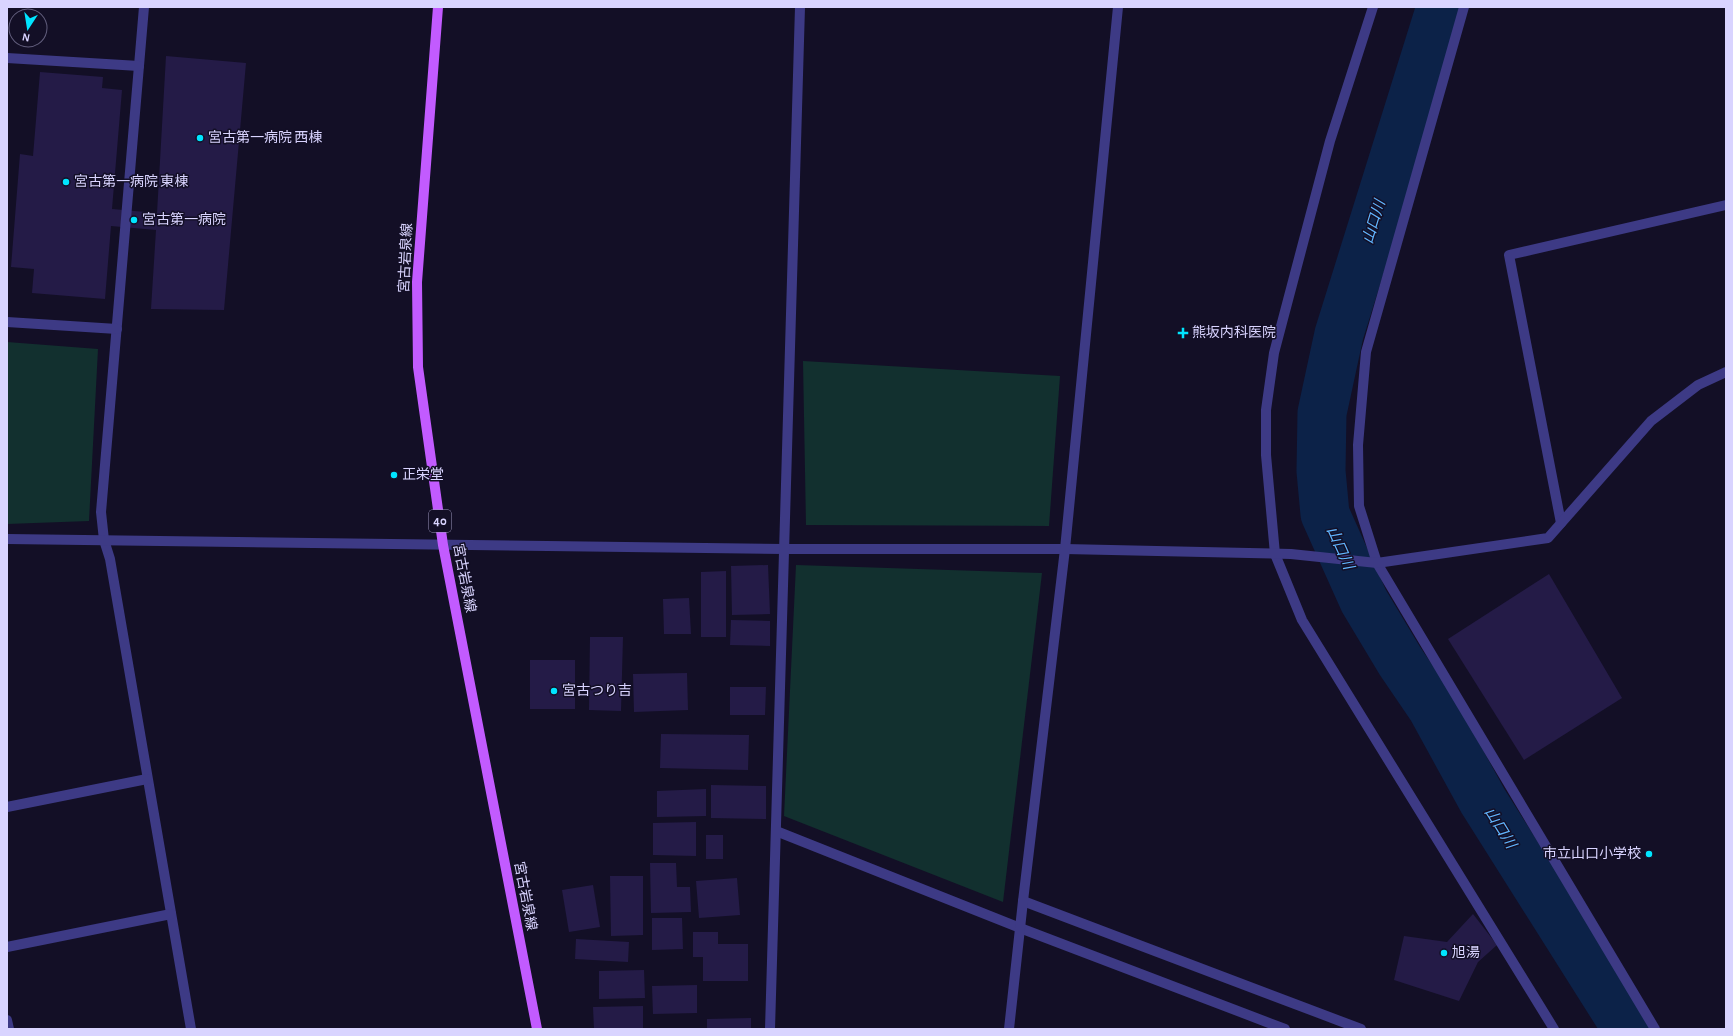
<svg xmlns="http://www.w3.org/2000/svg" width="1733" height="1036" font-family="'Alegreya Sans','Noto Sans JP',sans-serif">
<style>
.green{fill:#12302f}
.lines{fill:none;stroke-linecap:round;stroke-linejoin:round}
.river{stroke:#0c2248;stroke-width:49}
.building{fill:#241b47}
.street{stroke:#3d3a85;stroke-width:10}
.primary{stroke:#c25bff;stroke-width:10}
.poi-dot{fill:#00e5ff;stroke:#130f26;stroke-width:1.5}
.labels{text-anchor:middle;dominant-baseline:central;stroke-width:3;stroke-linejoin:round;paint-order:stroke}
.shield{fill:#130f26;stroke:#9e99be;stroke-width:1}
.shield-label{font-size:13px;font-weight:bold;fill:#d9d4ff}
.poi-label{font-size:14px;fill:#d9d4ff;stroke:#130f26;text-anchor:start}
.street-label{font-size:14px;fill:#d9d4ff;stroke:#130f26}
.water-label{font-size:15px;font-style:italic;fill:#62b6ff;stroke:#130f26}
</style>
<rect width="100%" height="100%" fill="#130f26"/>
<g class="green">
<polygon points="7,342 98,349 89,521 7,524"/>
<polygon points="803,361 1060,376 1049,526 806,525"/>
<polygon points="796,565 1042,573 1003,902 784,816"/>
</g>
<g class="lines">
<polyline class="river" points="1441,7 1339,334 1322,413 1321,471 1325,514 1364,601 1400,661 1432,708 1483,801 1627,1029"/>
</g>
<g class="building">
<polygon points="166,56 246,63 224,310 151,309 156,230 111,226 105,299 32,293 34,269 11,267 20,154 33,156 40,72 103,77 102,88 122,90 112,209 157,213"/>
<polygon points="768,565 770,614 732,615 731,566"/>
<polygon points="726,571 726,637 701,637 701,572"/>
<polygon points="1549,574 1622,698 1524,760 1448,639"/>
<polygon points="689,598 691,634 664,634 663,599"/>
<polygon points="731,620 770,621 770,646 730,645"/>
<polygon points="590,637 623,637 621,711 589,710"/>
<rect x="530" y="660" width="45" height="49"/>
<polygon points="687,673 688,710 634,712 633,674"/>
<polygon points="730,687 766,687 765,715 730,715"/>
<polygon points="661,734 749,735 748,770 660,768"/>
<polygon points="711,785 766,786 766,819 711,818"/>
<polygon points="706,789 706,816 657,817 657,791"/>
<polygon points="696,822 696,856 653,855 653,823"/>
<rect x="706" y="835" width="17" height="24"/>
<polygon points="650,863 676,863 677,887 690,887 691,912 651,913"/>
<polygon points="610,876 643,876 643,935 611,936"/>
<polygon points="737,878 740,915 699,918 696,881"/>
<polygon points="593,885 600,927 569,932 562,890"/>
<polygon points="1473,914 1497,945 1478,962 1459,1001 1394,980 1404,936 1447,942"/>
<polygon points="652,918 682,918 683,949 652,950"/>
<polygon points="693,932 718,932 718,944 748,944 748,981 703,981 703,957 693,957"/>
<polygon points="576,939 629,942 628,962 575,959"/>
<polygon points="644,970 645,998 599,999 599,971"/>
<polygon points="697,985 697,1013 653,1014 652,986"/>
<polygon points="643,1006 643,1029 594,1029 593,1007"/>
<polygon points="751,1018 751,1029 707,1029 707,1019"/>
</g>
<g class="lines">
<g class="street">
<polyline points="144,7 101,512 104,540 110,559 191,1029"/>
<polyline points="1373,7 1330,141 1274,353 1266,410 1266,455 1275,554 1302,620 1554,1029"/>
<polyline points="1464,7 1366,352 1358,445 1359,506 1377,563 1655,1029"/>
<polyline points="7,58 139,66"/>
<polyline points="7,322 117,329"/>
<polyline points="1561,523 1509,255 1726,205"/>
<polyline points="7,539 784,549 1065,549 1291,554 1377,563 1548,538 1651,421 1698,385 1726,372"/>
<polyline points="7,807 147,779"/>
<polyline points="776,831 1020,928 1285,1029"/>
<polyline points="1023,901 1361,1029"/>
<polyline points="7,947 171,914"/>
<polyline points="7,1020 9,1029"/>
<polyline points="770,1029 800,7"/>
<polyline points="1009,1029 1023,901 1065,549 1118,7"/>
</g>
<polyline class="primary" points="438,7 417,282 418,367 443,545 537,1029"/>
</g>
<g class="poi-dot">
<circle cx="200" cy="138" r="4"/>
<circle cx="66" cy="182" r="4"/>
<circle cx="134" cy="220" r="4"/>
<path d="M1181 327h4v4h4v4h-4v4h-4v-4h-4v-4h4z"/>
<circle cx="394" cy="475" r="4"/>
<circle cx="554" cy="691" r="4"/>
<circle cx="1649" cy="854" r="4"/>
<circle cx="1444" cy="953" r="4"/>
</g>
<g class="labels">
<rect class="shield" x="429" y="510" width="22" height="22" rx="3"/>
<g class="shield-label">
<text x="440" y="521">40</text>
</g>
<g class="poi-label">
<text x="208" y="138">宮古第一病院 西棟</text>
<text x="74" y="182">宮古第一病院 東棟</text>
<text x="142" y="220">宮古第一病院</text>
<text x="1192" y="333">熊坂内科医院</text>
<text x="402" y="475">正栄堂</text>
<text x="562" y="691">宮古つり吉</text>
<text x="1641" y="854" text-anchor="end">市立山口小学校</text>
<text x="1452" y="953">旭湯</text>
</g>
<g class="street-label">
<text transform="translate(406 258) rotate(-87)">宮古岩泉線</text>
<text transform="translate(464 578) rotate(79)">宮古岩泉線</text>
<text transform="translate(525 896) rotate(79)">宮古岩泉線</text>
</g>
<g class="water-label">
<text transform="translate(1374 222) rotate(-73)">山口川</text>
<text transform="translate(1340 548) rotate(66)">山口川</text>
<text transform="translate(1500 828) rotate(58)">山口川</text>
</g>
</g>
<rect width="1733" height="1036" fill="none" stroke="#d9d4ff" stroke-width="16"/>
<g transform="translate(28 28) rotate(192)"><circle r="19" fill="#130f26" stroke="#625e7d"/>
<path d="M0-3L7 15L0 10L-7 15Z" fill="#00e5ff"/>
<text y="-6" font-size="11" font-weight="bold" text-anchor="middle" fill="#d9d4ff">N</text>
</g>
</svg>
